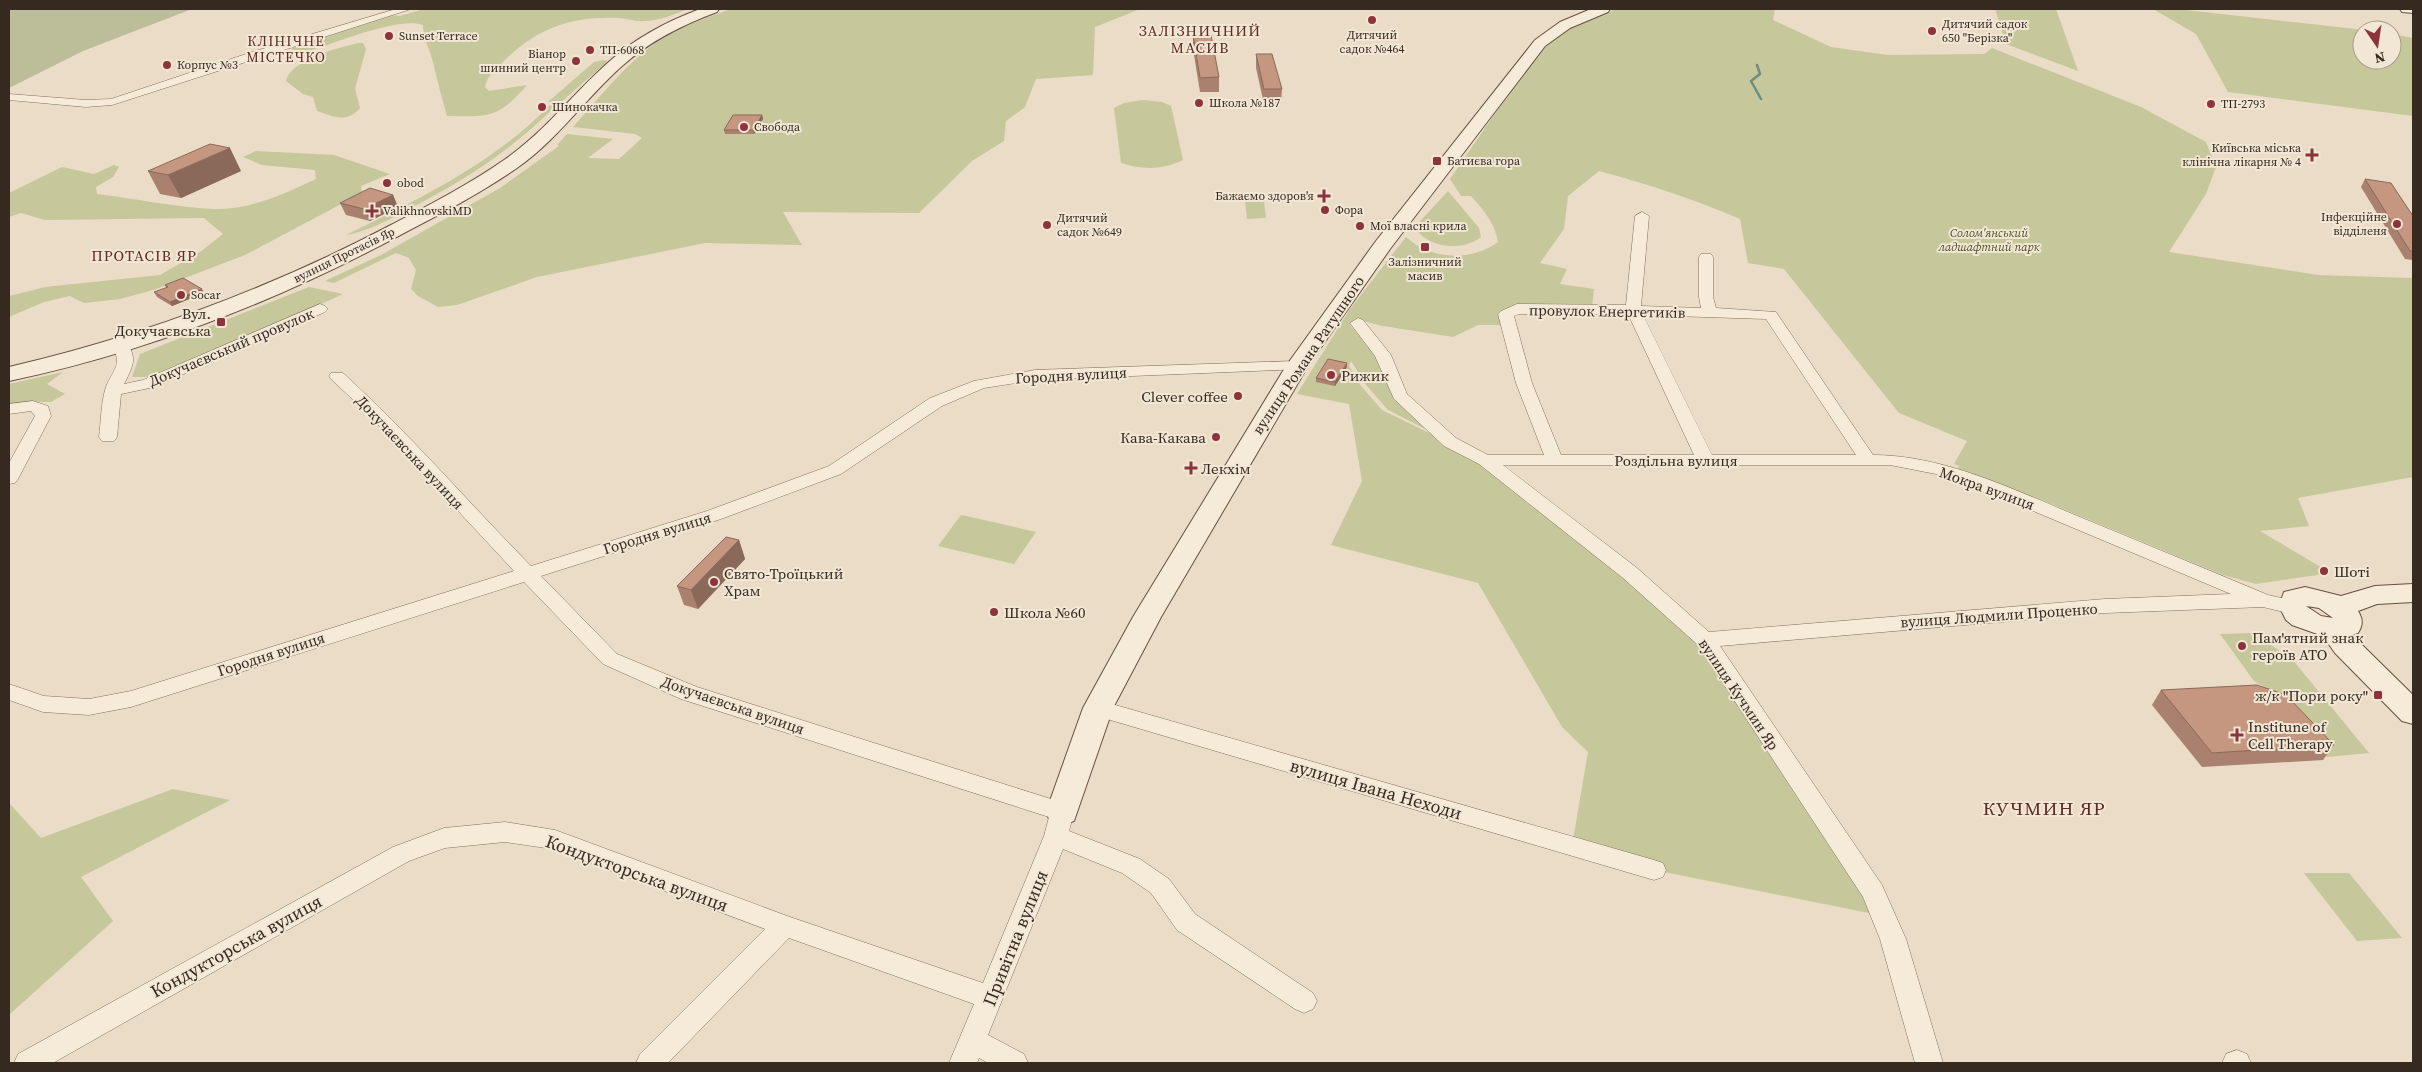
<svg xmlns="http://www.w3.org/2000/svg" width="2422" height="1072" font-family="'Source Serif 4',serif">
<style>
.green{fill:#c6c79b}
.cemetery{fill:#bcbd99}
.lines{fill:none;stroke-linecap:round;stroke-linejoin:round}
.stream{stroke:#6f8c82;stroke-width:2.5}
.street-casing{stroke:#846f5e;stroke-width:1}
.secondary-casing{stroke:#665041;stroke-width:2}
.street{fill:#f6ebd9;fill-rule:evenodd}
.secondary{fill:#f6ebd9;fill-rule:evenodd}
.wall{fill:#a9816e}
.shaded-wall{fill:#8a695a}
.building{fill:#c59680;stroke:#8a695a}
.poi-dot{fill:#8d333b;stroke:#f2e7d5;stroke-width:2}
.labels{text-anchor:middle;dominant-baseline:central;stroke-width:4;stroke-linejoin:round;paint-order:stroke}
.far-poi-label{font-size:12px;fill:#362920;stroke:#f2e7d5;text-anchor:start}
.far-park-label{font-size:12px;font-style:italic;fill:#4a5028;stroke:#f2e7d5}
.far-street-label{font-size:12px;fill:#362920;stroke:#f2e7d5}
.far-neighbourhood-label{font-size:14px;letter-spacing:1px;fill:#5e2a23;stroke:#f2e7d5}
.far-quarter-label{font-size:15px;letter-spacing:1px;fill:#5e2a23;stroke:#f2e7d5}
.street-label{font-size:15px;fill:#362920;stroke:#f2e7d5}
.poi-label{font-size:15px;fill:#362920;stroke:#f2e7d5;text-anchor:start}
.near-street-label{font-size:18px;fill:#362920;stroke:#f2e7d5}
.near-neighbourhood-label{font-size:19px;letter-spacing:1px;fill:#5e2a23;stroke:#f2e7d5}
</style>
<rect width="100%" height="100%" fill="#eadcc6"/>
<g class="green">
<path d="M424,9H688C674,14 660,21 644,21C636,22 627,18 618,18C572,16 537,28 504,61C496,69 487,75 485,87L489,91L527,85C498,118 490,117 447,116C442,98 437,80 433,62C430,50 423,38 423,25C396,16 331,46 301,53L289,48L389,15L400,16Z"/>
<path d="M731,9H1140L1095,27L1093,75L1036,79L1025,107L1006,121L1004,141L972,161L919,213L783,212L802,245L705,243L537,277L457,305L438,307L418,296L411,289L416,270L409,258L396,253L334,283L325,281L381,255L500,188L559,146L557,145L567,134L613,139L588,158L619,159L642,138L635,134L573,127C598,99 623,67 654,44C677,28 705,18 731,9Z"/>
<path d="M1616,9H1775L1773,20L1831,47L1888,55L1984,54L1992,48L2141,107L2206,142L2216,167L2206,194L2169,252L2318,275L2413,278V477L2298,498L2309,526L2260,531L2331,573L2256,584L2223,575L2051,504L1958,469L1959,466L1954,464L1967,441L1899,413L1784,269L1748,263L1740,219C1694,199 1648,184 1599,171L1568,196L1564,229L1540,263L1567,269L1560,284L1594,289L1592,308L1513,307L1502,325H1478L1453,337L1383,326L1355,319L1350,325L1379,357L1397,396L1443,438L1388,410L1366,385L1351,361L1349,366L1361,386L1382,410L1485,460L1705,640L1884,916L1654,870L1573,840L1588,752L1562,727L1478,583L1331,545L1362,481L1349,404L1297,394L1350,309L1406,237C1430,260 1471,262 1498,242C1495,223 1484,211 1471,196H1461L1450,179L1516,83L1543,49L1562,31Z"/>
<polygon points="1995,9 2056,9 2078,71 2006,44"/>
<polygon points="2153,9 2177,9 2365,30 2362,30 2362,60 2392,60 2392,34 2413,38 2413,116 2228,92 2196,34"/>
<path d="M359,43H363L366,49L355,89L360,108C347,124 332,116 317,111L313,97L303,94L286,81C290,60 340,47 359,43Z"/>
<polygon points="603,60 608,61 561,102 548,102 594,62"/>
<path d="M1142,100L1162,102L1171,106L1183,160C1162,170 1143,170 1121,163L1114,108L1124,103Z"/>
<path d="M550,105L555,107C507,153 467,179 409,209C389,220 368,231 346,235C419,199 493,164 550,105Z"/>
<path d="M256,151L334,155L390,174L361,186L362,193L245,255L156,289L120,299L84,303L70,296L44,302L9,317V296L45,287L160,275L200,252L223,234L204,218L45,220L21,213L9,217V193L62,167L94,174L114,165L119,167L113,177L96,187L97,194C133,198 178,208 214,209C250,210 284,194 316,179L315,170L262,165L243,157Z"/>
<path d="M1448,191L1479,228L1481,237C1463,252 1426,248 1415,227Z"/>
<polygon points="1245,201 1264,201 1266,218 1247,219"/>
<polygon points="309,287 343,294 199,359 148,377 132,377 140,354"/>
<polygon points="63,372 47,384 65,394 51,402 33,402 9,407 9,384"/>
<polygon points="961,515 962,515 1036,532 1014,564 938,546"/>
<polygon points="2253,633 2292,659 2369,753 2327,757 2272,691 2254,681 2220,634"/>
<polygon points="173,789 230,800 81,877 113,921 9,1015 9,803 41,838"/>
<polygon points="2304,873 2349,873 2402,938 2357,941"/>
</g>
<polygon class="cemetery" points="9,9 192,9 83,51 9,88"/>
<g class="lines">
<polyline class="stream" points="1757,65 1760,74 1751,81 1761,99"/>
<defs>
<g id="street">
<polygon points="396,9 411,9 112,105 86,107 9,100 9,94 86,100 111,99 249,53"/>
<path d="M1642,212L1649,216L1641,306L1701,308L1699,297V257L1701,254H1711L1713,257V297L1716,308L1776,312L1873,455C1943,455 2012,489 2075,515C2140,542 2204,568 2268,595L2299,602L2302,607L2299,612L2292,614L2263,607L2105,613L1720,646L1882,885L1906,939L1943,1063H1915L1880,939L1863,897L1698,645L1623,578L1479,464L1444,446L1394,399L1375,356L1350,323L1358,318L1363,320L1391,355L1407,394L1456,438L1488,455H1544L1516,383L1498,314L1501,311L1517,304L1626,305L1635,216ZM1519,314H1628L1694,455H1561L1532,383L1514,316ZM1643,315L1766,319L1856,455H1712ZM1503,465H1890L1936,474L2026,508L2231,594L2105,599L1709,632L1637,568Z"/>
<path d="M320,304L325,306L328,309L325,312L154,387L121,394L117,437L114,441H102L99,437C101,422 101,404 105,390C111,370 123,369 113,346L115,343H127C138,359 132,368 124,384L143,380Z"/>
<path d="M1297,361L1303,363L1305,366L1303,369L1035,380L984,388L942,406L841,474L721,519L541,576L617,654L697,687L1070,805L1074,812L1069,831L1140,859L1169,879L1195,914L1313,993L1317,1001L1313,1009L1304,1013L1295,1009L1177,930L1151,893L1122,873L1063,849L988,1035L1024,1054L1028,1063H988L979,1058L977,1063H949L974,1004L789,938L668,1063H636L640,1054L765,929L553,849L505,842L445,848L409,861L53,1063H14L18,1054L393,847L444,828L505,822L555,830L790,917L983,983L1044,836L1049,817L681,699L603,664L524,582L131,707L89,715L43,712L9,700V684L44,696L89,699L131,691L514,571L366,412L331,379L329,376L331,373H343C409,433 468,502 531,566L707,511L829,466L930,398L974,381L1035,370Z"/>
<polygon points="33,401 48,406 51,416 18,479 15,483 9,484 9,463 35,416 31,411 9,414 9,404"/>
<polygon points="1098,700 1654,860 1663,863 1666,870 1663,877 1654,880 1090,714 1087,708 1090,702"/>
<polygon points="2237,1050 2247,1054 2251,1063 2222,1063 2226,1054"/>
</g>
<g id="secondary">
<path d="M700,9H719L717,12C682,25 650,41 622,66C585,99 558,139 517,168C481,193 442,213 404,233C280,300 147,352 9,381V367C142,336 269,289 391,225C429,205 468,185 504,160C545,132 574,92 611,60C637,37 668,21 700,9Z"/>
<polygon points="1591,9 1610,9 1608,12 1570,28 1545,46 1390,249 1308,366 1161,617 1113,708 1074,821 1062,825 1050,821 1046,812 1083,708 1133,617 1286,366 1376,241 1535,40 1560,22"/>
<polygon points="2400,9 2413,9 2413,13 2402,12"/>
<path d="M2413,584V602L2377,604L2358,611C2363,619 2363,625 2358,633L2352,635L2413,695V724L2402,721L2335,653L2323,636L2292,625L2286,620L2279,606L2284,592L2305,587L2341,596L2375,586ZM2306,606L2319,608L2333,618L2321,616Z"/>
</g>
</defs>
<use href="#street" class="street-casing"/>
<use href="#secondary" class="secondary-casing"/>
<use href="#street" class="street"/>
<use href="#secondary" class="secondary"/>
</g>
<g class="wall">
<polygon points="1193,35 1219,77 1219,92 1200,92 1193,49"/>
<polygon points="1256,54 1282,89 1281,103 1264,104 1256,68"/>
<polygon points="762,115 763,119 754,134 725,134 724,130"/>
<polygon points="148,171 241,171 181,198 160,194"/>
<polygon points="2365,179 2413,216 2413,260 2405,259 2361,187"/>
<polygon points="393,195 398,207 370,221 346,215 340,203"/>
<polygon points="165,285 204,293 172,306 157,297 154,292 166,288"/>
<polygon points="1347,367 1335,386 1316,382 1316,378"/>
<polygon points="739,540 745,559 698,609 684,605 677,586"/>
<polygon points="2161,690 2334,745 2323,760 2202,767 2152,705"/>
</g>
<g class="shaded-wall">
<polygon points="762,115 763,119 754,134 753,130"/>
<polygon points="230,148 241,171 181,198 168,175"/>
<polygon points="393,195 398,207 370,221 364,209"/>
<polygon points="202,289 204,293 172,306 170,302"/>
<polygon points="1347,363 1347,367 1335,386 1335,382"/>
<polygon points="739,540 745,559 698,609 691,590"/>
</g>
<g class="building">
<polygon points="1193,35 1211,35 1219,77 1200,78"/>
<polygon points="1256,54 1272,54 1282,89 1264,89"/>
<polygon points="733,115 762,115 753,130 724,130"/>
<polygon points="210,144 230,148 168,175 148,171"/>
<polygon points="2365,179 2391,183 2413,216 2413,251 2410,251"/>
<polygon points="370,188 393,195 364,209 340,203"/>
<polygon points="183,278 202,289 170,302 154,292 168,287 165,285"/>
<polygon points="1328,359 1347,363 1335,382 1316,378"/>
<polygon points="726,537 739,540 691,590 677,586"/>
<polygon points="2257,685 2286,695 2334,745 2212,753 2161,690"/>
</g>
<g class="poi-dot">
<circle cx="1372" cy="20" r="5"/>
<circle cx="1932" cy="31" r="5"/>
<circle cx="389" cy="36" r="5"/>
<circle cx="590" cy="50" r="5"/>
<circle cx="576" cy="61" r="5"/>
<circle cx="167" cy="65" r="5"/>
<circle cx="1199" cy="103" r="5"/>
<circle cx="2211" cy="104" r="5"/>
<circle cx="542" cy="107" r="5"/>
<circle cx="744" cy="127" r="5"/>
<path d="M2309.5 147.5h5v5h5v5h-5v5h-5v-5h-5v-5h5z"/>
<rect x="1432" y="156" width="10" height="10" rx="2.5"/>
<circle cx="387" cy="183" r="5"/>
<path d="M1321.5 188.5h5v5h5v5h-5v5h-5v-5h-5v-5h5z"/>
<circle cx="1325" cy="210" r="5"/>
<path d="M369.5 203.5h5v5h5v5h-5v5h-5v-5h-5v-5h5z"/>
<circle cx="2397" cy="224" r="5"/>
<circle cx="1047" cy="225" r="5"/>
<circle cx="1360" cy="226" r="5"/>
<rect x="1420" y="242" width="10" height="10" rx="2.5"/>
<circle cx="181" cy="295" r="5"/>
<rect x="216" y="317" width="10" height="10" rx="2.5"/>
<circle cx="1331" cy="375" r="5"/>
<circle cx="1238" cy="396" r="5"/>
<circle cx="1216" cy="437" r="5"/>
<path d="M1188.5 460.5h5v5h5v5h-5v5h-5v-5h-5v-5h5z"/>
<circle cx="2324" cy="571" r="5"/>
<circle cx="714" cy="582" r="5"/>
<circle cx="994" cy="612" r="5"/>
<circle cx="2242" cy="646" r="5"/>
<rect x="2373" y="690" width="10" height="10" rx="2.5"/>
<path d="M2234.5 727.5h5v5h5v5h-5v5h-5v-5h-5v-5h5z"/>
</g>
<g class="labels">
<g class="far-poi-label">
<text x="1942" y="24">Дитячий садок<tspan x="1942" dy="14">650 "Берізка"</tspan></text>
<text x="1372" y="35" text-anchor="middle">Дитячий<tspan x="1372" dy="14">садок №464</tspan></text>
<text x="399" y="36">Sunset Terrace</text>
<text x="600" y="50">ТП-6068</text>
<text x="566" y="54" text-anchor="end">Віанор<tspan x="566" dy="14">шинний центр</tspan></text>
<text x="177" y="65">Корпус №3</text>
<text x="1209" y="103">Школа №187</text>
<text x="2221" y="104">ТП-2793</text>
<text x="552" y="107">Шинокачка</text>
<text x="754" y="127">Свобода</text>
<text x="2301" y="148" text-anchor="end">Київська міська<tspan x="2301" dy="14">клінічна лікарня № 4</tspan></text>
<text x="1447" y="161">Батиєва гора</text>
<text x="397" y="183">obod</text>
<text x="1314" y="196" text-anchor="end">Бажаємо здоров'я</text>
<text x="1335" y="210">Фора</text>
<text x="383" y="211">ValikhnovskiMD</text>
<text x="2387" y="217" text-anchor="end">Інфекційне<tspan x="2387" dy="14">відділеня</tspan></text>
<text x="1057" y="218">Дитячий<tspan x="1057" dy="14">садок №649</tspan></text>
<text x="1370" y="226">Мої власні крила</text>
<text x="1425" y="262" text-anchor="middle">Залізничний<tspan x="1425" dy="14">масив</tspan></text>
<text x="191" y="295">Socar</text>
</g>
<g class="far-park-label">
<text x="1989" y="233">Солом'янський<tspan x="1989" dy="14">ладшафтний парк</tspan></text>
</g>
<g class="far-street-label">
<text transform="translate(344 255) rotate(-26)">вулиця Протасів Яр</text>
</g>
<g class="far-neighbourhood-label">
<text x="286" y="41">КЛІНІЧНЕ<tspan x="286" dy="16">МІСТЕЧКО</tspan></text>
</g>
<g class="far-quarter-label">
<text x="1200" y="30">ЗАЛІЗНИЧНИЙ<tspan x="1200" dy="17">МАСИВ</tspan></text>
<text x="144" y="255">ПРОТАСІВ ЯР</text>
</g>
<g class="street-label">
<text transform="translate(1607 311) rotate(1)">провулок Енергетиків</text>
<text transform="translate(231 347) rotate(-23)">Докучаєвський провулок</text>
<text transform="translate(1308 355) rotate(-56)">вулиця Романа Ратушного</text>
<text transform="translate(1071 375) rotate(-3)">Городня вулиця</text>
<text transform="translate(410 452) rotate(47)">Докучаєвська вулиця</text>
<text x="1676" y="460">Роздільна вулиця</text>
<text transform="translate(1987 488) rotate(20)">Мокра вулиця</text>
<text transform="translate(657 533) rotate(-17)">Городня вулиця</text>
<text transform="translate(1999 615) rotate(-4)">вулиця Людмили Проценко</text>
<text transform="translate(271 654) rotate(-18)">Городня вулиця</text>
<text transform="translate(1739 694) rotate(56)">вулиця Кучмин Яр</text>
<text transform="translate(733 705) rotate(19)">Докучаєвська вулиця</text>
</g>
<g class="poi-label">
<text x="211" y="313" text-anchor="end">Вул.<tspan x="211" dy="17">Докучаєвська</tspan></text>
<text x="1341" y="375">Рижик</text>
<text x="1228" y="396" text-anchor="end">Clever coffee</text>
<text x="1206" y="437" text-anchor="end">Кава-Какава</text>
<text x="1201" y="468">Лекхім</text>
<text x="2334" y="571">Шоті</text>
<text x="724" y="573">Свято-Троїцький<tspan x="724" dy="17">Храм</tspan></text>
<text x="1004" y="612">Школа №60</text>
<text x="2252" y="637">Пам'ятний знак<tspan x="2252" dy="17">героїв АТО</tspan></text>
<text x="2368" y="695" text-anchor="end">ж/к "Пори року"</text>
<text x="2248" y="726">Institune of<tspan x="2248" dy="17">Cell Therapy</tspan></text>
</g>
<g class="near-street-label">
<text transform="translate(1376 789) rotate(16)">вулиця Івана Неходи</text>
<text transform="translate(637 873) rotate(20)">Кондукторська вулиця</text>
<text transform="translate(1015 938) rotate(-68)">Привітна вулиця</text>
<text transform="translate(236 946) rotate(-29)">Кондукторська вулиця</text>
</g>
<g class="near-neighbourhood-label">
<text x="2044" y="808">КУЧМИН ЯР</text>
</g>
</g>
<rect width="2422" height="1072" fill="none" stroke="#362920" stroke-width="20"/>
<g transform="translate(2377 45) rotate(167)"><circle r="24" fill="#f2e7d5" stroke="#a79b8d"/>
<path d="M0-4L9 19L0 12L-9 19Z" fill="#8d333b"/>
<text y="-8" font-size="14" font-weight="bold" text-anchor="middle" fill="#362920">N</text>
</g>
</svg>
